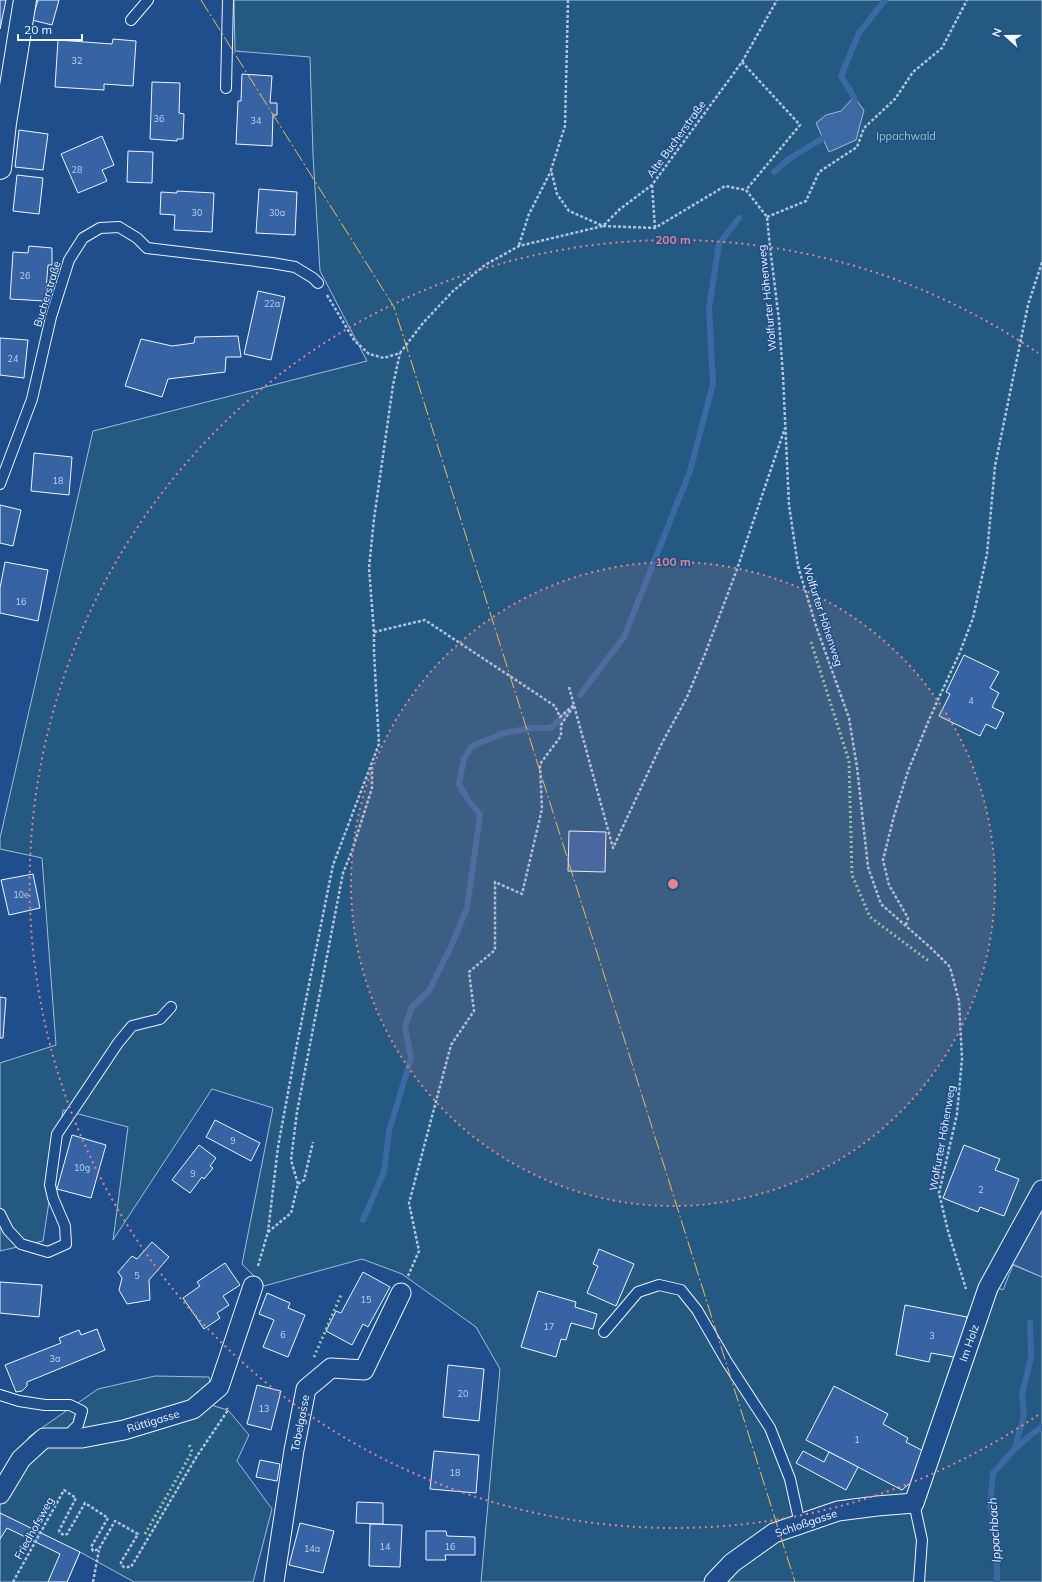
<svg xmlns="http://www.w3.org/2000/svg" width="1042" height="1582" font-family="Mulish,sans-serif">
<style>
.green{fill:#245a82;stroke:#a8bbd7}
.parking{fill:#305b95;stroke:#a8bbd7}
.water{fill:#3b69a3;stroke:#a8bbd7}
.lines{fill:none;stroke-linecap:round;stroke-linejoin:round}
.stream{stroke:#3b69a3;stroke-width:6}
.building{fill:#3563a3;stroke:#f2f6ff}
.service-casing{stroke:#f2f6ff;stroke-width:12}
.minor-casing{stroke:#f2f6ff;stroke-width:21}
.tertiary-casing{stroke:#f2f6ff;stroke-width:24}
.path{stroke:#b3c4dc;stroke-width:2.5;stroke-dasharray:3 2;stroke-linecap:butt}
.service{stroke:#1f4e8c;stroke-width:10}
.minor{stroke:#1f4e8c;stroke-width:19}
.tertiary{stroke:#1f4e8c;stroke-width:22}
.hedge{stroke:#97c8a6;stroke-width:3;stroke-dasharray:2 3;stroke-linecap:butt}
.power{stroke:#ffb74d;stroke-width:1;stroke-dasharray:14 3 2 3;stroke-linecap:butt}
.ring{fill:none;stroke:#e38589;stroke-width:2;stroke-dasharray:2 4}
.labels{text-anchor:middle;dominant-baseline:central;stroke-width:3;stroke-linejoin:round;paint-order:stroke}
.number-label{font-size:9px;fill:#c3d1e8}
.park-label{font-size:11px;fill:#97c8a6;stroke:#1f4e8c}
.street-label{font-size:11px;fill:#f2f6ff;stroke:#1f4e8c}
.water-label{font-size:12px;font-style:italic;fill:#f2f6ff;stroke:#1f4e8c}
.centre{fill:#e38589;stroke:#1f4e8c;stroke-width:2}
.ring-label{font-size:12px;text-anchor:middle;font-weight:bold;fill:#e38589;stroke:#1f4e8c;stroke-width:3;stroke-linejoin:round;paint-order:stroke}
</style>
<rect width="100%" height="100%" fill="#1f4e8c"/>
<g class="green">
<polygon points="234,0 1042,0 1042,1188 994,1286 1003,1290 1013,1265 1042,1277 1042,1582 481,1582 500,1369 476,1327 402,1274 362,1259 264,1286 242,1264 273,1108 212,1089 113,1240 128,1127 63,1110 43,1241 0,1251 0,1063 56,1045 42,858 0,849 0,838 93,431 367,361 320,271 313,155 310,57 235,51"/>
<polygon points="155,1376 209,1377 214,1406 228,1410 249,1435 237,1461 272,1509 253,1582 134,1582 80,1552 67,1582 0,1582 0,1477 30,1436 98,1389"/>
</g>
<polygon class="parking" points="1042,1188 1042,1277 1003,1260"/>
<polygon class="water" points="854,97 864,110 856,140 829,152 816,123 826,115 841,111"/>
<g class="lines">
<g class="stream">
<polyline points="855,104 854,97 841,76 859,33 885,0"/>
<polyline points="774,172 789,159 823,138 829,133"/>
<polyline points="580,695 624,637 690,471 713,384 709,308 719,244 739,218"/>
<polyline points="363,1220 384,1172 389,1131 411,1058 405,1027 412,1007 429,991 453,942 467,908 480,815 468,800 459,784 464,759 472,746 504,733 531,728 551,728 569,711"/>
<polyline points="1015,1448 1024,1415 1022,1395 1031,1357 1030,1323"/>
<polyline points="997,1582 997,1530 990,1506 993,1473 1015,1449 1033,1433 1042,1427"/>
</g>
</g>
<g class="building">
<polygon points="0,0 6,0 0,29"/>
<polygon points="38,0 59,0 52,25 32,20"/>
<polygon points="113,39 136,41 133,86 104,84 104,90 55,87 58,40 112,44"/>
<polygon points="242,74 272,76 270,103 277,103 277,115 273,115 272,146 236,144 238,101 241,101"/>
<polygon points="152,82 180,83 179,113 184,114 183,139 177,139 177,141 150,139"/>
<polygon points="19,130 48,134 43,170 15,167"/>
<polygon points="102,136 114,165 102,170 107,181 78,193 61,154"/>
<polygon points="128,151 153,152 152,183 127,182"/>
<polygon points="17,175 43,178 39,214 13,211"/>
<polygon points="259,189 297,192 295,235 256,233"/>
<polygon points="177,191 214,193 212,232 174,230 175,215 160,214 161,192 177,193"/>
<polygon points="29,246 52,248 52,265 48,265 45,301 10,299 13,252 28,253"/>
<polygon points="258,291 285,297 271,360 244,354"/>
<polygon points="238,336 241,357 226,357 225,372 168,379 162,397 125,386 141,339 172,346 194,343 195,337"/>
<polygon points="0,338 28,340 24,378 0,375"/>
<polygon points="34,453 72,457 69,495 31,491"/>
<polygon points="0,505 21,510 13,546 0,543"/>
<polygon points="5,562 48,570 38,621 0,613 0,588"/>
<polygon points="964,655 999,672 990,688 999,693 992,707 1004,713 996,729 986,724 980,736 939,716 950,694 946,692"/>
<polygon points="569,831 606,832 605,872 568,871"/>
<polygon points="33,874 40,908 9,915 1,880"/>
<polygon points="0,997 6,998 3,1038 0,1038"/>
<polygon points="215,1120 260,1143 251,1161 206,1137"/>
<polygon points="72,1135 106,1145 91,1198 57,1189"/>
<polygon points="199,1145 216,1158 210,1166 213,1168 204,1179 202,1177 190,1193 172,1180"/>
<polygon points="964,1145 1000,1159 995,1170 1019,1179 1004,1216 980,1207 978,1212 943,1198"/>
<polygon points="152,1242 169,1257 149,1280 150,1300 127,1304 119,1290 122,1278 118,1272 132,1256 137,1259"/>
<polygon points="599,1249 634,1264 616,1306 587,1293 598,1266 593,1264"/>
<polygon points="225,1263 240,1285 223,1296 229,1305 217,1313 220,1318 204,1329 183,1298 200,1286 197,1282"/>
<polygon points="363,1272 390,1287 368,1327 363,1324 352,1345 326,1331 336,1311 341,1313"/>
<polygon points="0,1282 42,1285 39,1317 0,1313"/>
<polygon points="538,1291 576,1302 575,1307 597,1314 593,1329 571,1323 566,1340 561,1339 556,1357 521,1347"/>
<polygon points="267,1293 290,1303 288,1308 305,1315 288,1357 263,1347 274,1320 259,1314"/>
<polygon points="905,1305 967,1317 959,1358 931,1353 929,1362 896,1355"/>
<polygon points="97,1329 105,1350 27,1382 27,1386 22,1391 16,1392 5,1365 61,1343 59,1338 79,1330 81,1335"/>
<polygon points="448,1365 484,1369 479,1421 443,1417"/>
<polygon points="257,1385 281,1391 271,1430 247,1424"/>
<polygon points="834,1386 888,1414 883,1424 908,1438 906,1442 929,1454 916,1478 902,1490 806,1440"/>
<polygon points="434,1451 479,1455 476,1493 430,1489"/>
<polygon points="803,1451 824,1462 829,1452 858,1467 846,1490 796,1463"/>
<polygon points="260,1460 280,1464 277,1481 256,1477"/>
<polygon points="357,1502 383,1503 383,1524 356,1523"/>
<polygon points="0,1513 80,1552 67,1582 48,1582 60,1554 7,1528 0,1539"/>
<polygon points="300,1523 334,1531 323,1573 289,1565"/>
<polygon points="370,1524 402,1525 400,1567 369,1566"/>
<polygon points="426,1531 446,1531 447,1536 475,1537 475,1555 445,1555 446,1560 426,1560"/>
</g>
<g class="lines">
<defs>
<g id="service">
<polyline points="131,20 148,0"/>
<polyline points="226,88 228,0"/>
<polyline points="0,484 32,399 51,317 69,260 83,238 100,228 119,227 137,238 147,248 272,263 295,267 313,278 318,283"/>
<polyline points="0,1214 8,1230 21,1244 48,1252 66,1244 65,1226 53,1198 50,1185 57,1134 118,1043 132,1026 160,1019 171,1007"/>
<polyline points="604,1332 638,1292 659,1285 681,1290 697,1310 727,1362 770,1428 790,1479 800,1524"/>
<polyline points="0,1395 19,1401 45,1405 70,1405 82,1411 78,1425 66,1437"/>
<polyline points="914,1503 922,1540 919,1582"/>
</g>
<g id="minor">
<polyline points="0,1494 21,1459 44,1438 82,1438 124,1430 193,1409 219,1387 253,1286"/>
<polyline points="274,1582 294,1450 306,1389 331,1368 364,1370 401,1293"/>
<polyline points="714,1582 732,1563 774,1533 838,1511 877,1506 914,1503 988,1288 1042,1190"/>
</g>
<polyline id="tertiary" points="0,168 5,123 25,0"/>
</defs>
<use href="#service" class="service-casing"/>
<use href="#minor" class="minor-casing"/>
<use href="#tertiary" class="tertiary-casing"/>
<g class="path">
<polyline points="568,0 565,126 551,170 557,194 569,211 603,226 655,228 725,186 746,190 767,217 770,247 779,320 783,376 789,505 798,566 816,626 849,718 857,767 868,867 881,904 932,949 950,967 959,1001 962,1059 957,1114 939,1193 948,1231 966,1289"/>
<polyline points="742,62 800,125 746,190"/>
<polyline points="652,185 655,228"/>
<polyline points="767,217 806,201 819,172 857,147 864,128 895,99 913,72 942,48 967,0"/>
<polyline points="519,245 529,214 551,171"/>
<polyline points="327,295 354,340 369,354 384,358 400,353 423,323 453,291 485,265 519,246 603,226 620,209 652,185 742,62 777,0"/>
<polyline points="374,632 425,620 555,706 560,717 574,705 561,725 561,736 540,764 542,809 522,894 495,882 495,950 469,972 474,1011 451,1045 409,1203 419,1251 408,1276"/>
<polyline points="569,687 613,848 661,745 687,697 705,654 736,572 785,428"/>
<polyline points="906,925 908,918 889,885 883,860 894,816 908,771 931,715 960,652 973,618 987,554 995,466 1028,305 1042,262"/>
<polyline points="298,1184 304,1180 313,1142"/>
<polyline points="268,1232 291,1213 298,1184 291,1160 297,1112 343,873 352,851 372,788 372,767"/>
<polyline points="258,1266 268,1232 278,1147 296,1049 333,865 379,744 374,652 374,632 369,568 374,519 393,385 400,353"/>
<polyline points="13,1582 64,1490 76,1498 59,1531 60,1533 64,1535 67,1534 85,1503 108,1518 91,1547 93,1551 99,1549 115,1521 138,1534 121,1562 121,1565 124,1567 131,1567 197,1456 228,1410 227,1408"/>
<polyline points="93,1582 99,1550"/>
</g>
<use href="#service" class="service"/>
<use href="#minor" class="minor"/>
<use href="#tertiary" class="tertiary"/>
<g class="hedge">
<polyline points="811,642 849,761 852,875 870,917 930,962"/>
<polyline points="314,1357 341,1295"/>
<polyline points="145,1534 192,1452 189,1444"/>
</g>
<polyline class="power" points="201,0 394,307 795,1582"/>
</g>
<circle cx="673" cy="884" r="322" fill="#e38589" fill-opacity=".12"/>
<g class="ring">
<circle cx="673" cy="884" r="322"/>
<path d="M1038 1415A644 644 0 1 1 1038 353"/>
</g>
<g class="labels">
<g class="number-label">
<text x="77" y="60">32</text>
<text x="159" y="118">36</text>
<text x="256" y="120">34</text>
<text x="77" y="169">28</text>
<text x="197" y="212">30</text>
<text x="277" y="212">30a</text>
<text x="25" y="275">26</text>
<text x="272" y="303">22a</text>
<text x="13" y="358">24</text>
<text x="58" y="480">18</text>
<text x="21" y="601">16</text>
<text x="971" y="700">4</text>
<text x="21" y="894">10e</text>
<text x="233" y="1140">9</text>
<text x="82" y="1167">10g</text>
<text x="193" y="1173">9</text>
<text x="981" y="1189">2</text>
<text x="137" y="1275">5</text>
<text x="366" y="1299">15</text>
<text x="549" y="1326">17</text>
<text x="283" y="1334">6</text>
<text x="932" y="1335">3</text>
<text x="55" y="1358">3a</text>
<text x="463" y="1393">20</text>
<text x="264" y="1408">13</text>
<text x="857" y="1439">1</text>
<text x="455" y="1472">18</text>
<text x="385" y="1546">14</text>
<text x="450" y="1546">16</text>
<text x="312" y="1548">14a</text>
</g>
<g class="park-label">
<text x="906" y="136">Ippachwald</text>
</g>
<g class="street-label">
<text transform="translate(676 139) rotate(-54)">Alte Bucherstraße</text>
<text transform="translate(47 294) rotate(-73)">Bucherstraße</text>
<text transform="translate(767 298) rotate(-96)">Wolfurter Höhenweg</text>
<text transform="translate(823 615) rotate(72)">Wolfurter Höhenweg</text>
<text transform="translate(942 1138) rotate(-80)">Wolfurter Höhenweg</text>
<text transform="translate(969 1343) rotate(-71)">Im Holz</text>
<text transform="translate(153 1421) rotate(-17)">Rüttigasse</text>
<text transform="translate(300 1423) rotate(-79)">Tobelgasse</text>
<text transform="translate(806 1523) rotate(-19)">Schloßgasse</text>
<text transform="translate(34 1528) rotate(-61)">Friedhofsweg</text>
</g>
<g class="water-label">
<text transform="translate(994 1530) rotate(-94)">Ippachbach</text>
</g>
</g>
<circle cx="673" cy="884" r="6" class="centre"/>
<g class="ring-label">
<text x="673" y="244">200 m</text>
<text x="673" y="566">100 m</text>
</g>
<g transform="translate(1006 36) rotate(291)" stroke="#1f4e8c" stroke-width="3" paint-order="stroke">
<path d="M0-3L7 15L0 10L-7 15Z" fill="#f2f6ff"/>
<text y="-6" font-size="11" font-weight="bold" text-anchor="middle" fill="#f2f6ff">N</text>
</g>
<path d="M18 34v6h64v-6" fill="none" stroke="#f2f6ff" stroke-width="2"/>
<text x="24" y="34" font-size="12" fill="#f2f6ff" stroke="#1f4e8c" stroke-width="3" paint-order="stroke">20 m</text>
</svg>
